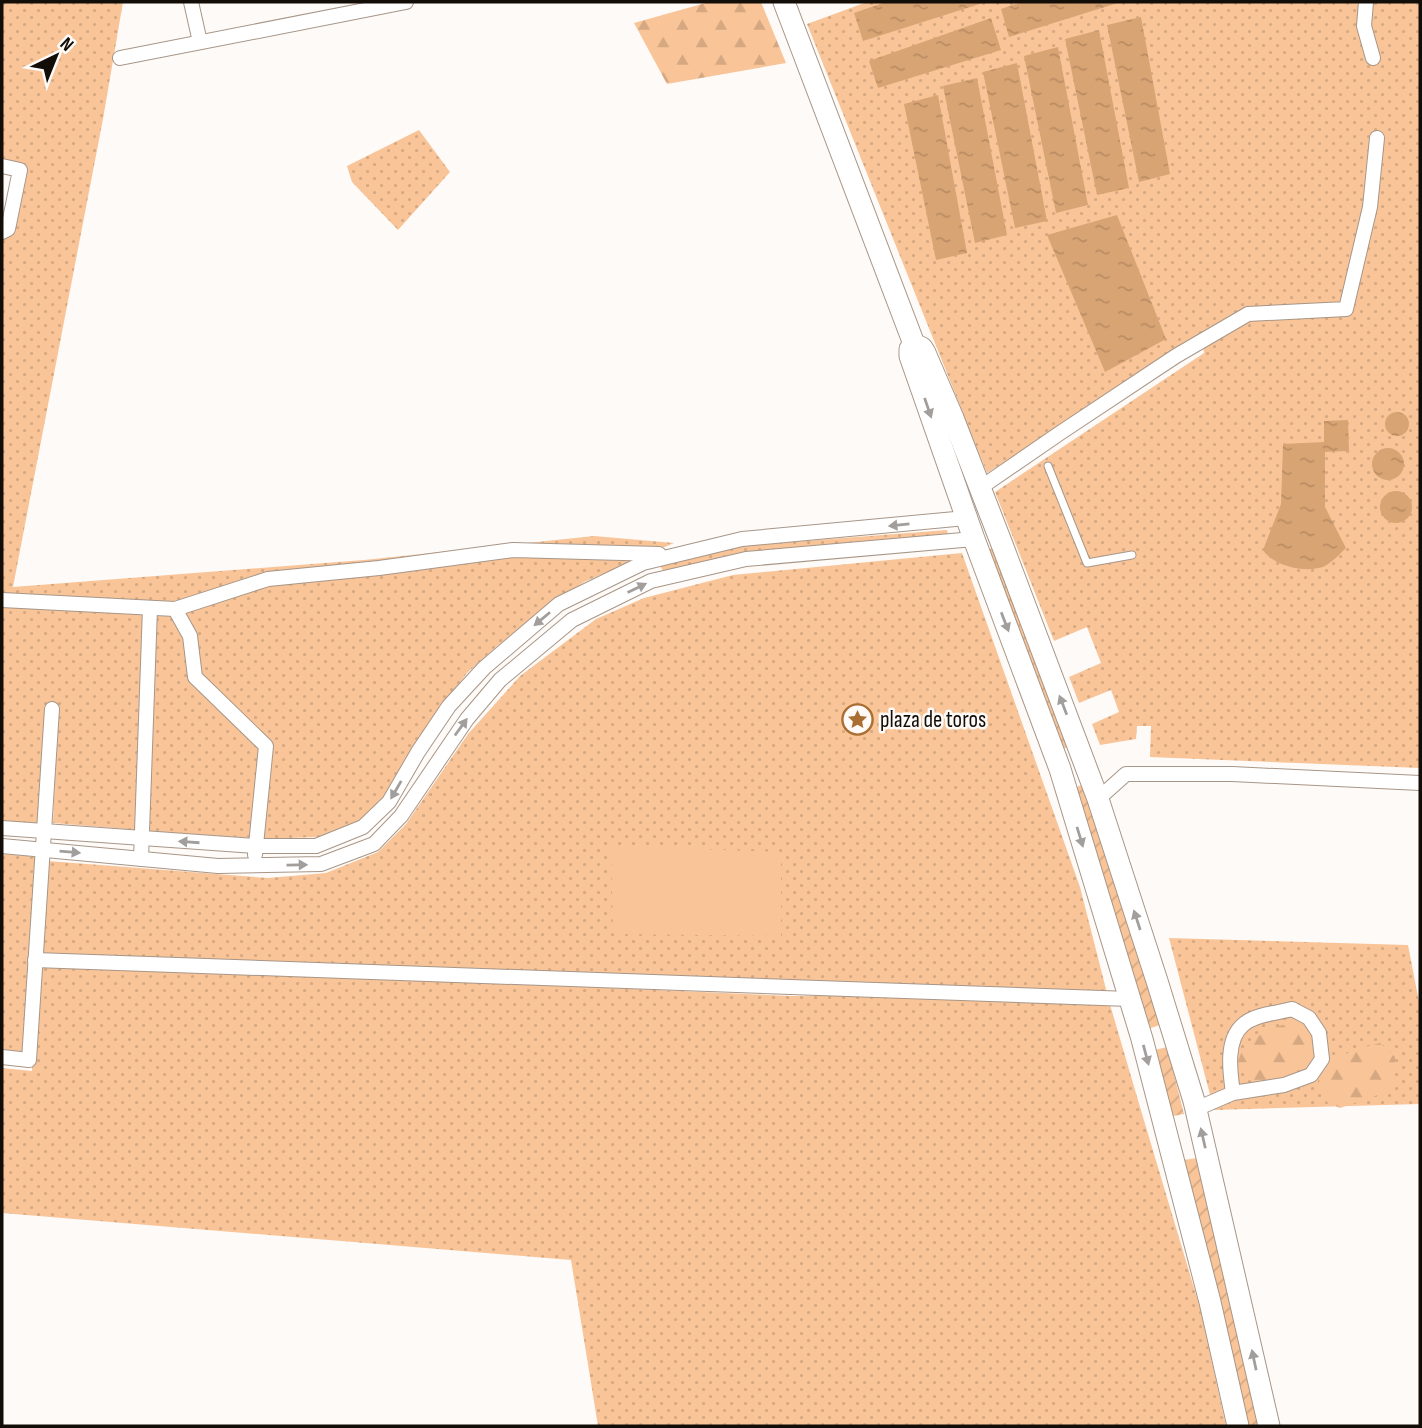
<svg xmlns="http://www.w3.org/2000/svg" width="1422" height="1428" font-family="'Sofia Sans Condensed',sans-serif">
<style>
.grass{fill:url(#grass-dots);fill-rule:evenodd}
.forest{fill:url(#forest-firs)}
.garden{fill:url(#garden-furrows)}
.pitch{fill:#f9c598}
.water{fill:url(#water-ripples)}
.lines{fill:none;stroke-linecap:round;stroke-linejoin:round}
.lane-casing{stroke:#a79688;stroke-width:9}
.street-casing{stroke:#a79688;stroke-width:16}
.secondary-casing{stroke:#a79688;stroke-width:23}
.lane{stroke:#fff;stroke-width:7}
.street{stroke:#fff;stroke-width:14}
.secondary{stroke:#fff;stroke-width:21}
.oneway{fill:#a19e9c}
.labels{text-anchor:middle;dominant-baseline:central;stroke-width:5;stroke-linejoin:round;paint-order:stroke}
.poi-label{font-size:23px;fill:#130d08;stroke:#fefaf7;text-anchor:start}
</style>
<defs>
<pattern id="grass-dots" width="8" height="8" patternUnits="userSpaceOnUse" patternTransform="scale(1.75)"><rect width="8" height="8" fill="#f9c598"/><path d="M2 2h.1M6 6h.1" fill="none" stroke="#d5a882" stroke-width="1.8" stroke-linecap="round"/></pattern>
<pattern id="forest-firs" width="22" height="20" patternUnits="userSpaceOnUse" patternTransform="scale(1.75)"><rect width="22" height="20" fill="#f9c598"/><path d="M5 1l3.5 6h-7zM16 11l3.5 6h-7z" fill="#d5a882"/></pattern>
<pattern id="garden-furrows" width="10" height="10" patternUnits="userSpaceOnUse" patternTransform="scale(1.75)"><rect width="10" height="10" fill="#f9c598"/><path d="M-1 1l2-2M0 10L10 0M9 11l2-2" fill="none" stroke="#d5a882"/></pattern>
<pattern id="water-ripples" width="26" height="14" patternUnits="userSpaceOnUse" patternTransform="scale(1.75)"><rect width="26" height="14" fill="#d9a474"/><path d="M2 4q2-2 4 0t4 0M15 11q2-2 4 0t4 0" fill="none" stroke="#b98c63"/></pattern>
</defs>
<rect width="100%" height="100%" fill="#fefaf7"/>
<g class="grass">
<polygon points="2,2 123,2 103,119 13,587 364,560 594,536 674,543 584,582 497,646 467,673 442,706 388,792 373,811 350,827 318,837 261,839 271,745 198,676 178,606 2,596 2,237 24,167 2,162"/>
<polygon points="867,2 1420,2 1420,768 1150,757 1151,726 1137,726 1136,739 1100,745 1092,724 1119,712 1111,690 1079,703 1069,677 1101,663 1087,627 1054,641 995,492 1204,353 1202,335 987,473 807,24"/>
<polygon points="419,130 450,172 398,230 352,182 347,166"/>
<polygon points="947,530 948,535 664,572 660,566 740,546"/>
<path d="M962,553L1080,887L1109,1001L1140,1107L1200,1308L1226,1426H598L571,1260L2,1213V1068L32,1071L48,861L268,878L326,873L378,852L406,824L468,734L520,676L596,619L644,598L733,575ZM567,986L864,996H793Z"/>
<polygon points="2,604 146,611 138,830 53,823 58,707 42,825 2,822"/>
<polygon points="154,612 173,613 185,639 191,680 261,748 253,838 146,831"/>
<polygon points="2,854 40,857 26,1063 2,1060"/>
<polygon points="1169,938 1408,945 1420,1007 1420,1104 1214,1110"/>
</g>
<g class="forest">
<polygon points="709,2 761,2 786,63 667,84 634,23"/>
<path d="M1300,1020L1315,1034L1316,1057L1309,1068L1260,1085L1248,1079L1238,1062C1247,1032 1273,1028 1300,1020Z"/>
<path d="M1380,1043L1395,1057V1079L1389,1091L1340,1108L1327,1102L1318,1085C1327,1055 1353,1051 1380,1043Z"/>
</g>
<g class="garden">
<polygon points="996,547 1072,746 1062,749 988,550"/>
<polygon points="1084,784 1160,1025 1148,1029 1074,788"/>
<polygon points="1167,1047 1184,1114 1173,1116 1155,1050"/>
<polygon points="1197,1158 1260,1426 1248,1426 1230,1347 1184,1160"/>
</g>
<polygon class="pitch" points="611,846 781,852 781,936 613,934"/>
<g class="water">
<polygon points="886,2 986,2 863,41 854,13"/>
<polygon points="1022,2 1121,2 1009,37 1001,9"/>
<polygon points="1141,17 1170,174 1139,182 1107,25"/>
<polygon points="991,18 1001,50 878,88 869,61"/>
<polygon points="1099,30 1129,188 1097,195 1065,39"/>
<polygon points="1058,47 1088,205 1056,213 1024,56"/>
<polygon points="1017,63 1047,221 1015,228 983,72"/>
<polygon points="977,78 1007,235 975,243 943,86"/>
<polygon points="938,95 967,253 936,260 904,104"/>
<polygon points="1117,215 1166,339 1105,372 1047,235"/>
<circle cx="1397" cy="424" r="12"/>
<path d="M1348,420L1349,451L1325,452V507L1346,548C1340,554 1332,562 1325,566C1307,574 1273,566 1263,550L1281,504L1283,444L1324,442V421Z"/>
<circle cx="1388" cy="464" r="16"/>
<circle cx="1396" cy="507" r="16"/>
</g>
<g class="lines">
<defs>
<polyline id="lane" points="1048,466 1087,563 1132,555"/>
<g id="street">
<polyline points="191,2 200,42"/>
<polyline points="1366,2 1364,26 1373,58"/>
<polyline points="120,58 406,2"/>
<polyline points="2,166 20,170 8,229 2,232"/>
<polyline points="980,488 1060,433 1176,356 1248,314 1346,309 1370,207 1377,138"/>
<polyline points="2,600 175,609 268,579 379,568 513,550 659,554"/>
<polyline points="175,609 190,636 195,677 266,746 255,855"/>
<polyline points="1098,799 1126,774 1232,774 1420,783"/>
<polyline points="2,828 255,846 316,846 363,827 389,802 418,752 449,706 484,668 559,604 643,563 742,539 966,518"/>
<polyline points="2,846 218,866 321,864 374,844 401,816 467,719 500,680 572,620 651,581 746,559 974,539"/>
<polyline points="141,859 150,608"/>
<polyline points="35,960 1130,999"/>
<polyline points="2,1057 29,1060 52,709"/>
<path d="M1196,1109L1233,1093L1284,1085L1311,1075L1322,1059L1319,1033L1309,1018L1292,1009C1278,1013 1256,1014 1244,1024C1225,1039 1230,1072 1233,1093"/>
</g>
<g id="secondary">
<polyline points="784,2 914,344 922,348 925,353 953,418 1003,547 1098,799 1157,981 1194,1101 1269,1426"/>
<polyline points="914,344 910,349 910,356 974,539 1060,769 1142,1039 1210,1302 1238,1426"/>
</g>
</defs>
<use href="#lane" class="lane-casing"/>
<use href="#street" class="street-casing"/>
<use href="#secondary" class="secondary-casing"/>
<use href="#lane" class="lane"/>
<use href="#street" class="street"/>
<use href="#secondary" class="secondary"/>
</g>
<defs><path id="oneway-solid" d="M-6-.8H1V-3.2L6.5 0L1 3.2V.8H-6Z" transform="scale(1.75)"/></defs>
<g class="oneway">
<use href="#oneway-solid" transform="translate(928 408) rotate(71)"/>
<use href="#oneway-solid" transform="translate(899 525) rotate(174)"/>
<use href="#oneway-solid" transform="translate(637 588) rotate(-26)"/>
<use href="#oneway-solid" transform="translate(542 619) rotate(140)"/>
<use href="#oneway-solid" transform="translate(1005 622) rotate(69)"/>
<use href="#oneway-solid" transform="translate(1063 705) rotate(-111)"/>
<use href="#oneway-solid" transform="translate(461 727) rotate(-54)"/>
<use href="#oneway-solid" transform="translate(396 790) rotate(120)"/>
<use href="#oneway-solid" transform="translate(1080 837) rotate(73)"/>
<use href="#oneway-solid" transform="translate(189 842) rotate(-176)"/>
<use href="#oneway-solid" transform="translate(70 852) rotate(5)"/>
<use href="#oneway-solid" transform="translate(297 865) rotate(-1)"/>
<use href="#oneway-solid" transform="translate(1137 920) rotate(-108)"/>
<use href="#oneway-solid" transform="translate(1146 1055) rotate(75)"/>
<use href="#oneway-solid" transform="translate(1203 1138) rotate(-103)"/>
<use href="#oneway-solid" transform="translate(1254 1360) rotate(-102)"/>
</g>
<defs>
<symbol id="sight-ring" viewBox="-11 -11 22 22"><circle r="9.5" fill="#fefaf7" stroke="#ab6e32" stroke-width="1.5"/><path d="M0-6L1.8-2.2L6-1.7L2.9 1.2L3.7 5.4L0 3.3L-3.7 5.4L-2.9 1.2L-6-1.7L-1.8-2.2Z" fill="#ab6e32"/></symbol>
</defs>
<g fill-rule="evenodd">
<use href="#sight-ring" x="840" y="702" width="35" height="35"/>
</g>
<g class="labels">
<g class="poi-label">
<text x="880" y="720">plaza de toros</text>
</g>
</g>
<rect width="1422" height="1428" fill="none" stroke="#130d08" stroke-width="7"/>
<g transform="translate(56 56) rotate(43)" stroke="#fefaf7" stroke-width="5" paint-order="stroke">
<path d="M0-5L12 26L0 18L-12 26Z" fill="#130d08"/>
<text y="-10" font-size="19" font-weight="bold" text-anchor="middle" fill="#130d08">N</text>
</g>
</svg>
